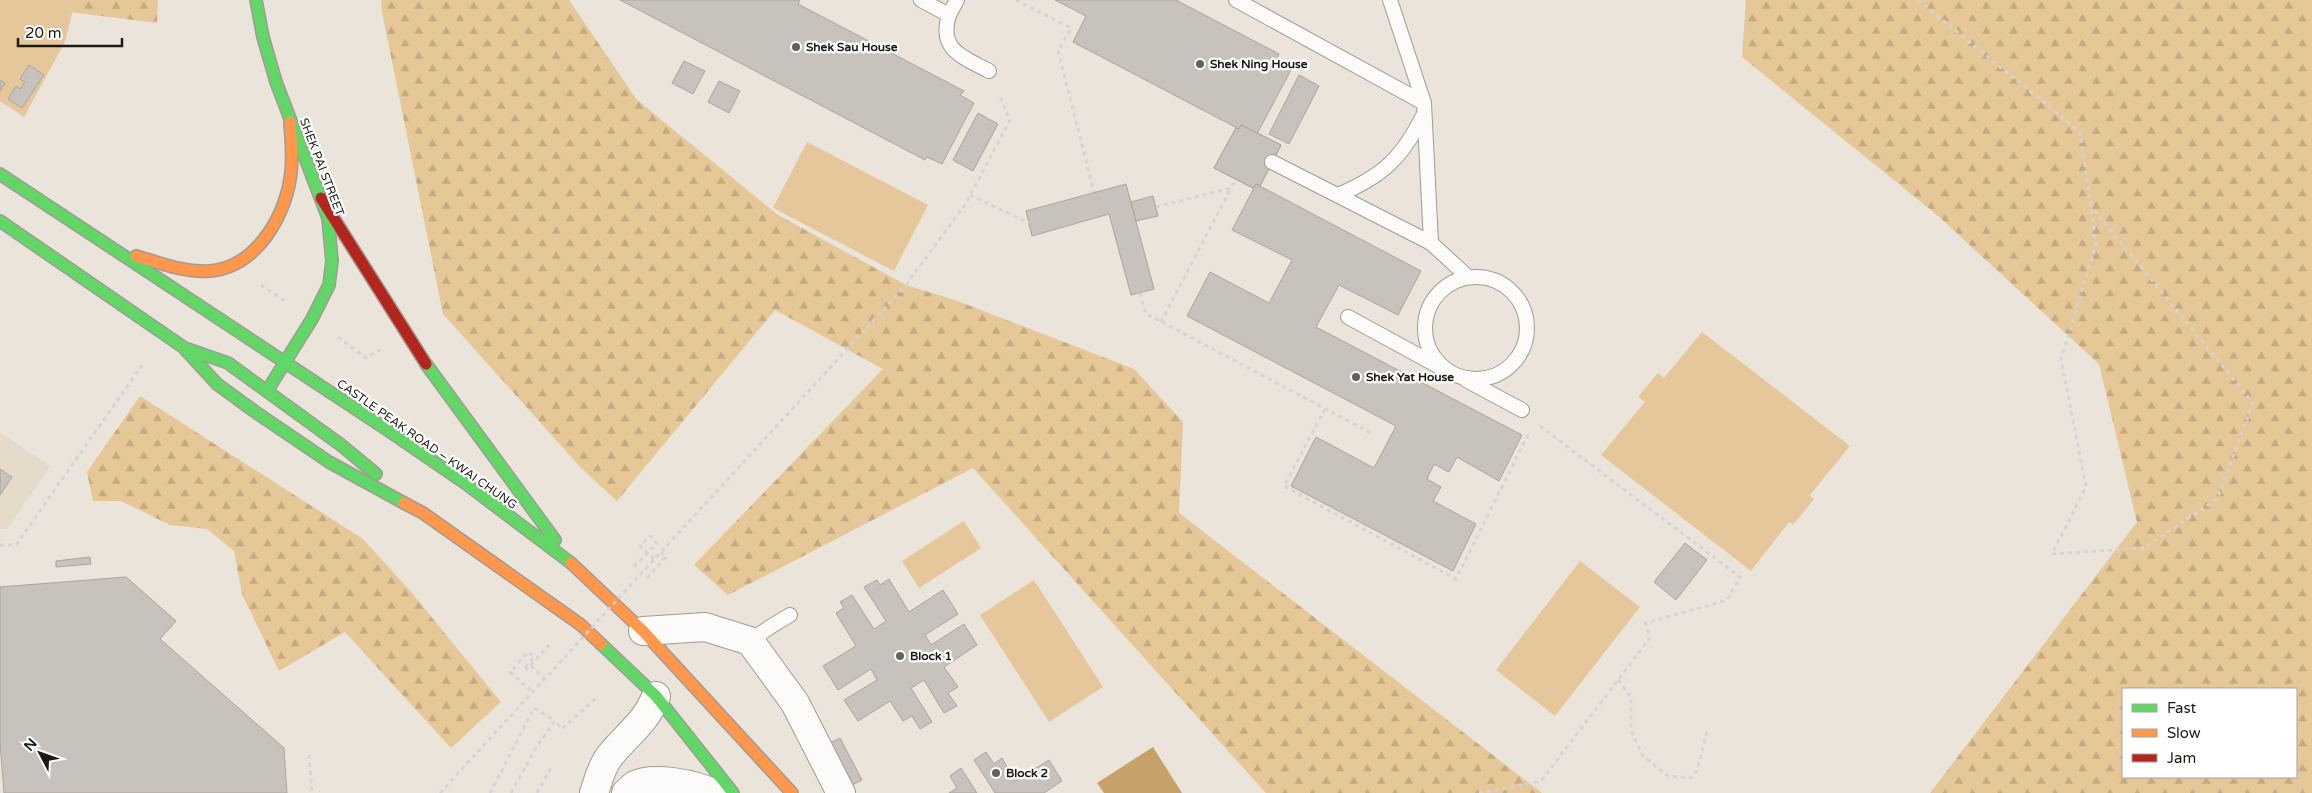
<svg xmlns="http://www.w3.org/2000/svg" width="2312" height="793" font-family="'Varela Round',sans-serif">
<style>
.built{fill:#e6daca}
.forest{fill:url(#forest-firs);fill-rule:evenodd}
.green{fill:#e6c79b}
.water{fill:#c7a268}
.building{fill:#c8c2bc;stroke:#aaa49d;fill-rule:evenodd}
.lines{fill:none;stroke-linecap:round;stroke-linejoin:round}
.lane-casing{stroke:#a09b95;stroke-width:16}
.street-casing{stroke:#a09b95;stroke-width:30}
.fast-casing{stroke:#a09b95;stroke-width:14}
.slow-casing{stroke:#a09b95;stroke-width:14}
.jam-casing{stroke:#a09b95;stroke-width:14}
.path{stroke:#d6d4d2;stroke-width:3;stroke-dasharray:4 4;stroke-linecap:butt}
.lane{stroke:#fcfbfa;stroke-width:14}
.street{stroke:#fcfbfa;stroke-width:28}
.fast{stroke:#63d668;stroke-width:11}
.slow{stroke:#ff974d;stroke-width:11}
.jam{stroke:#b3261e;stroke-width:11}
.path-bridge{stroke:#d6d4d2;stroke-width:3;stroke-dasharray:4 4;stroke-linecap:butt}
.poi-dot{fill:#66615a;stroke:#fff;stroke-width:2}
.labels{text-anchor:middle;dominant-baseline:central;stroke-width:4.5;stroke-linejoin:round;paint-order:stroke}
.poi-label{font-size:12px;font-weight:bold;fill:#1e1a14;stroke:#fff;text-anchor:start}
.street-label{font-size:12px;fill:#1e1a14;stroke:#fff}
</style>
<defs>
<pattern id="forest-firs" width="22" height="20" patternUnits="userSpaceOnUse" patternTransform="scale(1.25)"><rect width="22" height="20" fill="#e6c797"/><path d="M5 1l3.5 6h-7zM16 11l3.5 6h-7z" fill="#c5aa81"/></pattern>
</defs>
<rect width="100%" height="100%" fill="#ebe4db"/>
<polygon class="built" points="0,432 50,466 7,529 0,529"/>
<g class="forest">
<polygon points="48,0 158,0 157,23 70,12"/>
<polygon points="381,0 569,0 637,100 778,215 906,285 955,300 1134,369 1183,422 1179,513 1542,793 1266,793 973,468 728,595 694,565 883,369 775,310 617,501 581,468 443,314 382,12"/>
<path d="M1746,0H2312V793H1930L2137,522L2099,364L1937,215L1742,57ZM2123,689H2296V777H2123Z"/>
<polygon points="140,396 363,539 411,592 501,702 451,748 345,632 279,671 242,594 234,551 207,529 170,525 121,501 93,501 87,472"/>
</g>
<g class="green">
<polygon points="0,0 75,0 65,42 24,117 0,101"/>
<polygon points="807,142 928,205 894,271 773,208"/>
<polygon points="1702,332 1850,446 1810,495 1814,499 1793,525 1789,522 1751,571 1601,455 1645,402 1638,397 1658,373 1664,378"/>
<polygon points="964,521 981,548 919,588 902,561"/>
<polygon points="1580,561 1640,607 1555,716 1496,670"/>
<polygon points="1034,580 1103,687 1049,722 980,615"/>
</g>
<polygon class="water" points="1153,747 1182,793 1104,793 1097,783"/>
<g class="building">
<polygon points="620,0 800,0 798,4 964,91 960,95 974,103 942,164 927,157 925,160"/>
<polygon points="1055,0 1176,0 1279,54 1277,60 1292,68 1257,134 1241,125 1239,129 1073,42 1086,16"/>
<polygon points="684,61 705,71 693,94 672,83"/>
<polygon points="29,65 44,75 22,108 8,99 16,86 20,89 25,82 20,79"/>
<polygon points="1299,75 1319,86 1289,144 1269,134"/>
<polygon points="0,80 5,83 0,91"/>
<polygon points="719,81 740,91 729,113 708,102"/>
<polygon points="978,113 998,124 973,171 953,160"/>
<path d="M1241,125L1281,145L1260,186L1256,184L1253,188L1214,168L1236,128L1239,129ZM1242,143L1261,153L1253,169L1233,159Z"/>
<polygon points="1241,125 1281,145 1260,186 1256,184 1253,188 1214,168 1236,128 1239,129"/>
<polygon points="1126,184 1154,289 1131,295 1109,214 1032,236 1026,211"/>
<polygon points="1256,184 1421,271 1398,315 1339,285 1316,327 1522,435 1499,481 1457,457 1449,472 1434,464 1427,479 1441,487 1433,501 1476,524 1453,571 1291,486 1316,437 1374,468 1396,426 1187,316 1210,272 1269,303 1292,260 1232,230"/>
<polygon points="1153,196 1158,216 1136,221 1131,202"/>
<polygon points="0,469 12,477 0,495"/>
<polygon points="1685,543 1707,560 1676,600 1654,582"/>
<polygon points="90,557 91,564 56,567 56,561"/>
<polygon points="126,577 176,621 160,639 284,748 287,793 4,793 0,743 0,587"/>
<polygon points="889,579 909,612 943,590 958,614 925,635 931,645 964,624 977,645 944,667 958,687 948,693 957,706 944,713 924,680 911,688 932,722 920,729 912,716 903,721 890,701 858,721 844,700 877,680 871,669 838,690 823,666 856,646 836,613 844,608 840,602 852,595 874,629 886,621 864,587 877,580 880,585"/>
<polygon points="840,738 862,780 852,785 830,743"/>
<polygon points="986,752 994,764 1002,758 1015,781 1049,760 1062,781 1044,793 995,793 974,760"/>
<polygon points="961,768 977,793 949,793 957,788 950,776"/>
</g>
<g class="lines">
<defs>
<g id="lane">
<path d="M921,0L949,15C938,50 963,57 989,71"/>
<polyline points="1236,0 1424,103"/>
<polyline points="1390,0 1424,103 1431,243 1468,277"/>
<polyline points="949,15 957,0"/>
<polyline points="1272,162 1431,243"/>
<path d="M1338,195C1383,176 1402,158 1424,114"/>
<circle cx="1476" cy="328" r="51"/>
<polyline points="1348,317 1438,366"/>
<polyline points="1466,380 1522,410"/>
<polyline points="750,641 770,627 790,615"/>
</g>
<g id="street">
<polyline points="643,631 705,627 750,641 795,703 841,793"/>
<path d="M594,793C598,781 601,768 609,757C625,736 647,722 656,696"/>
<path d="M626,793C629,791 632,787 635,785C652,776 696,784 712,793"/>
</g>
<g id="fast">
<polyline points="256,0 263,37 276,82 328,218 332,261 329,285 312,319 267,391"/>
<polyline points="0,174 386,429 465,483 571,563"/>
<polyline points="0,221 183,347 217,384 254,411 329,462 404,503"/>
<polyline points="188,349 228,363 341,445 376,474"/>
<polyline points="426,364 555,540"/>
<polyline points="601,644 656,696 733,793"/>
</g>
<g id="slow">
<path d="M136,256C160,263 185,273 210,271C257,267 287,214 291,172C293,155 291,138 290,122"/>
<polyline points="404,503 423,513 581,625 601,644"/>
<polyline points="571,563 643,631 792,793"/>
</g>
<polyline id="jam" points="321,198 426,364"/>
</defs>
<use href="#lane" class="lane-casing"/>
<use href="#street" class="street-casing"/>
<use href="#fast" class="fast-casing"/>
<use href="#slow" class="slow-casing"/>
<use href="#jam" class="jam-casing"/>
<g class="path">
<polyline points="1016,0 1071,28 1058,51 1094,192"/>
<polyline points="1918,0 2080,132 2096,244 2061,359 2086,487 2052,554 2144,548 2217,499 2253,403 2090,205"/>
<polyline points="970,195 1029,223"/>
<polyline points="1156,207 1231,188 1236,179"/>
<polyline points="261,285 285,301"/>
<polyline points="906,285 966,203 1010,120 999,94"/>
<polyline points="1140,293 1145,313 1371,433"/>
<polyline points="1161,322 1231,188"/>
<polyline points="338,337 366,358 380,350"/>
<polyline points="1325,409 1284,486 1456,579 1529,433"/>
<polyline points="1540,426 1740,577 1727,600 1646,623"/>
<polyline points="0,545 16,545 143,364"/>
<polyline points="634,567 657,543"/>
<polyline points="647,578 666,557 661,552"/>
<polyline points="531,666 545,679"/>
<polyline points="525,667 534,657 528,652 510,672 533,692"/>
<polyline points="525,667 527,669 549,645"/>
<polyline points="1618,680 1631,697 1631,731 1643,756 1668,776 1691,778 1697,771 1707,731 1705,728"/>
<polyline points="309,755 312,793"/>
<polyline points="490,793 534,708 555,721"/>
<polyline points="511,793 537,746 555,721 562,729 597,697"/>
<polyline points="537,793 552,766"/>
<polyline points="1479,793 1541,781 1650,638 1644,618"/>
</g>
<use href="#lane" class="lane"/>
<use href="#street" class="street"/>
<use href="#fast" class="fast"/>
<use href="#slow" class="slow"/>
<use href="#jam" class="jam"/>
<g class="path-bridge">
<polyline points="654,559 640,546 650,536 657,543"/>
<polyline points="440,793 906,285"/>
</g>
</g>
<g class="poi-dot">
<circle cx="796" cy="47" r="5"/>
<circle cx="1200" cy="64" r="5"/>
<circle cx="1356" cy="377" r="5"/>
<circle cx="900" cy="656" r="5"/>
<circle cx="996" cy="773" r="5"/>
</g>
<g class="labels">
<g class="poi-label">
<text x="806" y="47">Shek Sau House</text>
<text x="1210" y="64">Shek Ning House</text>
<text x="1366" y="377">Shek Yat House</text>
<text x="910" y="656">Block 1</text>
<text x="1006" y="773">Block 2</text>
</g>
<g class="street-label">
<text transform="translate(322 167) rotate(69)">SHEK PAI STREET</text>
<text transform="translate(427 444) rotate(35)">CASTLE PEAK ROAD – KWAI CHUNG</text>
</g>
</g>
<rect x="2122" y="688" width="175" height="90" fill="#ffffff" stroke="#a5a3a1"/>
<rect x="2132" y="704" width="25" height="8" fill="#63d668" stroke="#a5a3a1"/>
<text x="2167" y="713" font-size="15" fill="#1e1a14">Fast</text>
<rect x="2132" y="729" width="25" height="8" fill="#ff974d" stroke="#a5a3a1"/>
<text x="2167" y="738" font-size="15" fill="#1e1a14">Slow</text>
<rect x="2132" y="754" width="25" height="8" fill="#b3261e" stroke="#a5a3a1"/>
<text x="2167" y="763" font-size="15" fill="#1e1a14">Jam</text>
<g transform="translate(40 753) rotate(311)" stroke="#ffffff" stroke-width="4" paint-order="stroke">
<path d="M0-4L9 19L0 12L-9 19Z" fill="#1e1a14"/>
<text y="-8" font-size="14" font-weight="bold" text-anchor="middle" fill="#1e1a14">N</text>
</g>
<path d="M18 38v8h104v-8" fill="none" stroke="#1e1a14" stroke-width="2.5"/>
<text x="25" y="38" font-size="15" fill="#1e1a14" stroke="#ffffff" stroke-width="4" paint-order="stroke">20 m</text>
</svg>
